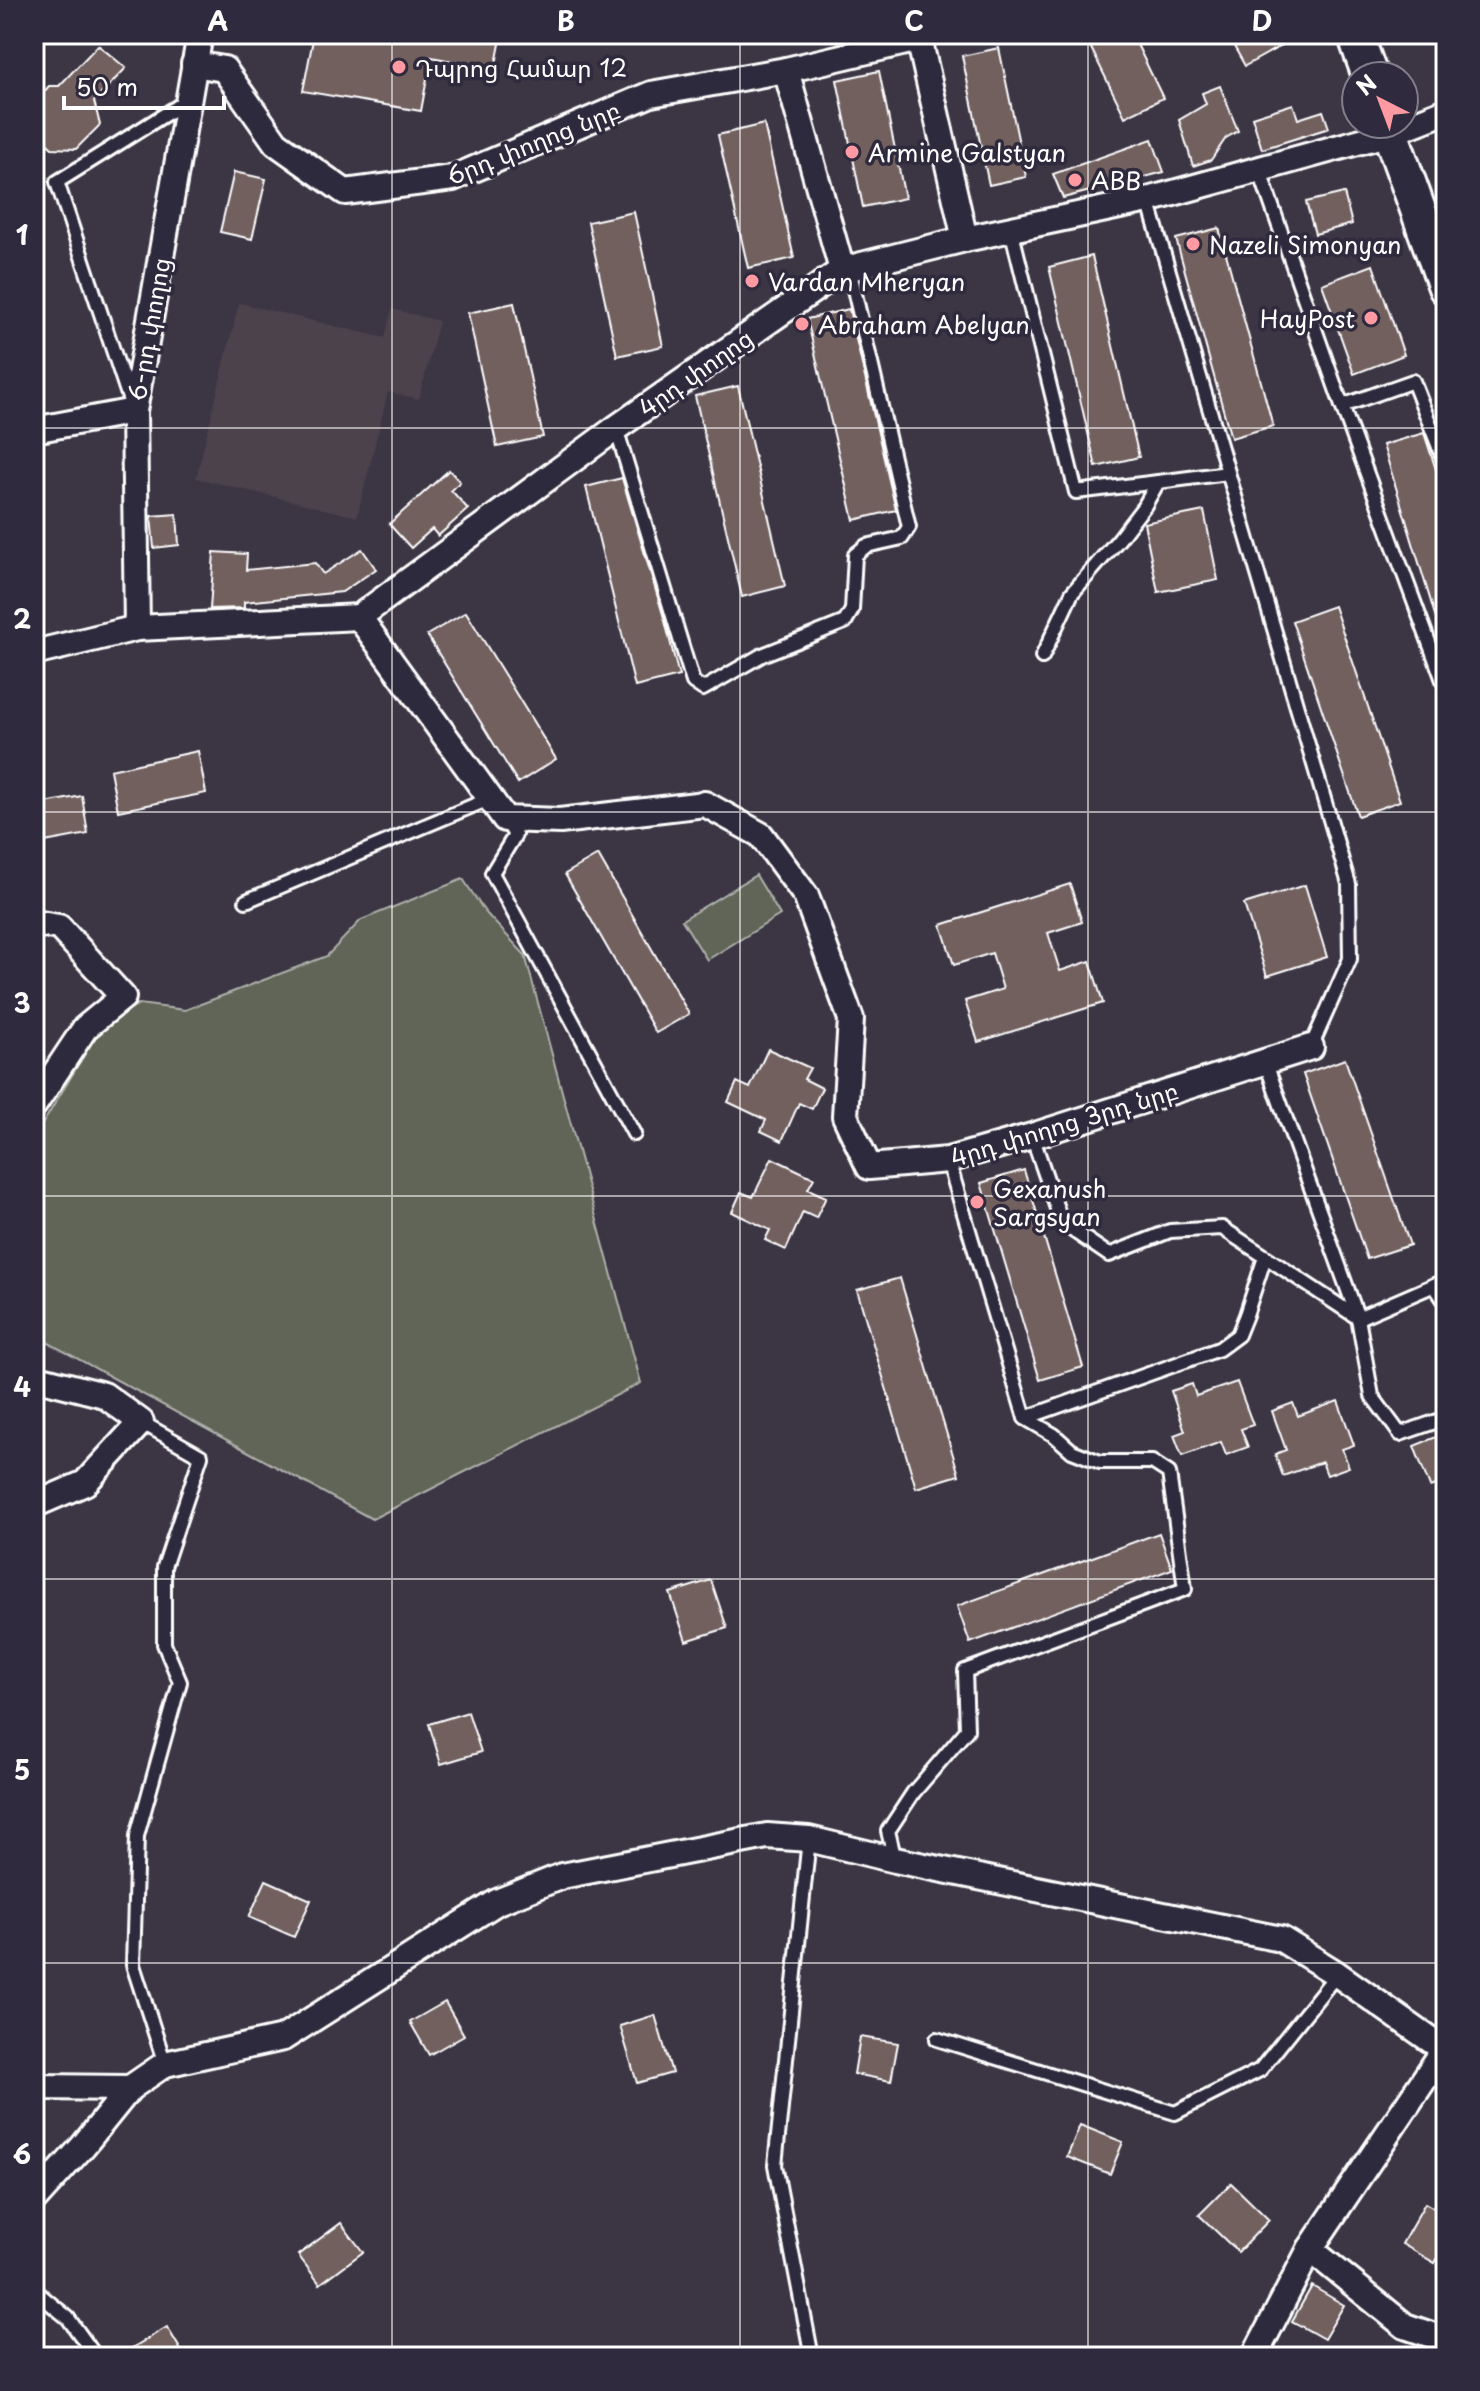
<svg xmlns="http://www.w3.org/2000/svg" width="1480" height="2391" font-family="'Playpen Sans','Noto Sans Armenian',sans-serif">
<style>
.built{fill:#4c424c}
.green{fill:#606558;stroke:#b0b2ac;stroke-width:2}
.building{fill:#72615f;stroke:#fff;stroke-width:2}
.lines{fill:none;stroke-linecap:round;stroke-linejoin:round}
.lane-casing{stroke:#fff;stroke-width:18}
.street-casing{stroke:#fff;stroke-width:30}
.secondary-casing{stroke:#fff;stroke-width:40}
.lane{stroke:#2f2a3d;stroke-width:12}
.street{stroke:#2f2a3d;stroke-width:24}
.secondary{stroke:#2f2a3d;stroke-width:34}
.grid{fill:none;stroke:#fff;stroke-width:2;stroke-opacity:0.55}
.poi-dot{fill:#ff9aa2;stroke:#2f2a3d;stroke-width:3}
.labels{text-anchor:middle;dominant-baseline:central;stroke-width:7;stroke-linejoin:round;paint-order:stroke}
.poi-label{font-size:24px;fill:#fff;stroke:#2f2a3d;text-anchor:start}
.street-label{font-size:24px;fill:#fff;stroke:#2f2a3d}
.neatline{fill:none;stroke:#fff;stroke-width:3}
.grid-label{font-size:26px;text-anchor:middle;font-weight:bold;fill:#fff}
</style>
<rect width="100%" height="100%" fill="#3c3544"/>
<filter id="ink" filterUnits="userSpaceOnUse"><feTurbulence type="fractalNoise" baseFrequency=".0125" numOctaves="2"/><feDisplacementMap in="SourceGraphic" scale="16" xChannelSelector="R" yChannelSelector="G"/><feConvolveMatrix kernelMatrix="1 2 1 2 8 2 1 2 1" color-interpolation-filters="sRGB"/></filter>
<g filter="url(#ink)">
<polygon class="built" points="239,303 385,338 392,309 439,321 419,399 388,392 357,517 196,478"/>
<g class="green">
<polygon points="756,875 780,915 707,960 682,920"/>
<polygon points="463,879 485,912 525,955 641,1383 372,1519 34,1335 34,1138 103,1024 139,1004 185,1010 327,956 361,920"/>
</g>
<g class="building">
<polygon points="314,34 502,34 495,69 431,57 421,111 303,91"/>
<polygon points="1084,34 1132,34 1163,98 1125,117"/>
<polygon points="1227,34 1302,34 1245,66"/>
<polygon points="98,45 126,68 94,101 100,125 76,149 52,148 34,131 34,103 49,86 59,86"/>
<polygon points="999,48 1026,177 989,185 962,56"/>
<polygon points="879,71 905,198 863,207 837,80"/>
<polygon points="1220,86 1238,131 1226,138 1211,160 1193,166 1179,120 1206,104 1202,93"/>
<polygon points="1293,104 1298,119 1323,111 1329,128 1262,149 1252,117"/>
<polygon points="764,124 794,258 748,268 718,135"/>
<polygon points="1152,139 1164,172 1063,198 1053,174"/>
<polygon points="234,172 266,179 252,239 220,232"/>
<polygon points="1344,193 1352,224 1315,234 1306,202"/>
<polygon points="634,212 663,346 617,356 588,222"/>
<polygon points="1219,228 1273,426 1231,438 1176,239"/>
<polygon points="1092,256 1139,457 1096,467 1049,267"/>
<polygon points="1373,265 1404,355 1354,374 1322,284"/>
<polygon points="514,303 543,437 497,447 468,313"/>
<polygon points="849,309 896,510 854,520 807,319"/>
<polygon points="738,386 785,586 742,597 695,396"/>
<polygon points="1424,433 1446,500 1446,637 1442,638 1383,445"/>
<polygon points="449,470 460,482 451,490 468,509 438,536 432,529 411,548 389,524"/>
<polygon points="622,478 665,621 679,676 635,687 586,487"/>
<polygon points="1204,511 1218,580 1158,592 1144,523"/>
<polygon points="177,514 179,545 154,548 151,516"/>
<polygon points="362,549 376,569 342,592 244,602 244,608 210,609 214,552 247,554 246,570 315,563 323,574"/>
<polygon points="1334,606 1400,801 1358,816 1292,621"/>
<polygon points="466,612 556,759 518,783 427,635"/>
<polygon points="198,751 206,793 118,811 110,770"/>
<polygon points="82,796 88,834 34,844 34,805"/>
<polygon points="598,855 689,1014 656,1033 565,874"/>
<polygon points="1070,884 1082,922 1048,933 1060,971 1090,961 1103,1003 978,1042 965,1001 1003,989 992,953 954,965 941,925"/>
<polygon points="1305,885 1327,957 1267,976 1244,904"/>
<polygon points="768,1049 810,1068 804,1079 822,1088 812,1109 799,1103 782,1141 761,1131 766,1120 728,1102 737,1082 750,1088"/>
<polygon points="1345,1059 1410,1245 1367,1259 1303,1074"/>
<polygon points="772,1158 814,1178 808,1189 826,1197 816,1218 803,1212 786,1250 765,1240 770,1230 732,1212 741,1192 753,1197"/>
<polygon points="1024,1170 1083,1367 1040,1380 981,1183"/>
<polygon points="900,1278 959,1475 916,1488 857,1290"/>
<polygon points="1237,1382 1253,1425 1241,1429 1248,1447 1226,1455 1221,1442 1182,1456 1174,1435 1185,1431 1171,1391 1192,1384 1196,1396"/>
<polygon points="1338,1401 1354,1445 1342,1449 1349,1467 1327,1475 1322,1462 1283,1476 1275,1454 1286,1450 1272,1411 1293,1403 1298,1416"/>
<polygon points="1446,1433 1446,1481 1430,1487 1414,1446"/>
<polygon points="1159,1533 1172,1569 970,1643 957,1606"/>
<polygon points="711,1580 727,1628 686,1641 670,1593"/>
<polygon points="468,1712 481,1752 441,1764 429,1724"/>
<polygon points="266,1880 311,1900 294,1937 249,1917"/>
<polygon points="445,2002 464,2035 429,2055 410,2022"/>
<polygon points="655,2015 672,2073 637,2083 620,2026"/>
<polygon points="860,2037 898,2043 891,2081 854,2074"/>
<polygon points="1080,2125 1123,2142 1110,2174 1067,2157"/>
<polygon points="1231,2183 1269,2220 1238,2252 1199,2215"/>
<polygon points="1425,2203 1446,2215 1446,2243 1435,2263 1402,2244"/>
<polygon points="341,2223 363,2252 320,2284 298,2255"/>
<polygon points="1312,2286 1344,2305 1324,2339 1292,2321"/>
<polygon points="167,2327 185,2357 117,2357"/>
</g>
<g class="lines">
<defs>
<g id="lane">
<polyline points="1259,169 1342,406"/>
<polyline points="1148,200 1349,884 1350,959 1311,1047"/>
<polyline points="1011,229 1076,492 1158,482"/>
<polyline points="130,401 57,182 188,100"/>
<polyline points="616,428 693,682 703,689 762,655 845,622 852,610 855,555 866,546 902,538 909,527 849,268"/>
<polyline points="1042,657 1072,593 1119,539 1145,505 1158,482 1228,473"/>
<polyline points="1444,683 1342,406 1413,381 1446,465"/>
<polyline points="505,819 515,835 492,873 634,1134"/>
<polyline points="246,901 489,799"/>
<polyline points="1265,1061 1358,1318 1446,1280"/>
<polyline points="1032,1136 1062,1223 1109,1255 1170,1231 1222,1228 1358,1318 1372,1396 1400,1434 1446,1418"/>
<polyline points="1434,1285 1446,1303"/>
<polyline points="1025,1418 1219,1349 1238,1335 1246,1315 1265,1257"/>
<polyline points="141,1422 201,1456 164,1567 164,1644 180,1682 137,1836 133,1965 165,2064"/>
<polyline points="809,1839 775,2165 812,2357"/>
<polyline points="895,1860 888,1831 913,1793 967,1730 965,1671 1185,1589 1169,1473 1152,1462 1100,1462 1072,1451 1054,1435 1025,1418 948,1160"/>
<polyline points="937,2039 1175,2113 1260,2070 1337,1974"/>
<polyline points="34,2290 68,2318 96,2357"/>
</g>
<g id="street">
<polyline points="918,34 965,239"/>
<polyline points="194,64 224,69 276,143 345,192 453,178 651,94 786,70 919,39"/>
<polyline points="786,70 842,270"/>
<polyline points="34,430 134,411"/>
<polyline points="359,617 505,819 560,821 705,804 761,835 806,896 851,1019 845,1116 869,1167 948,1160 1032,1136 1311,1047"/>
<polyline points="137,628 134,411 200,34"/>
<polyline points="34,653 137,628 359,617 616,428 842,270 965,239 1148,200 1390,133 1446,111"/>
<polyline points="34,923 59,927 123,997 85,1028 34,1105"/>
<polyline points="34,1377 104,1395 141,1422 85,1483 34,1505"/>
<polyline points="34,2087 130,2088"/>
<polyline points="34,2200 83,2146 130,2088 165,2064 283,2038 497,1902 562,1876 767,1836 809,1839 895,1860 1281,1939 1337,1974 1446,2051"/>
<polyline points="1310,2249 1405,2326 1446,2340"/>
<polyline points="1254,2357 1310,2249 1444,2050"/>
</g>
<g id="secondary">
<polyline points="1355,34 1370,76"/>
<polyline points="1387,124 1446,287"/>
</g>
</defs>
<use href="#lane" class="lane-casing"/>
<use href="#street" class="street-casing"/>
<use href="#secondary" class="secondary-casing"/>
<use href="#lane" class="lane"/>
<use href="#street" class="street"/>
<use href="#secondary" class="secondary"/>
</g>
</g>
<path class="grid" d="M392,34V2357M740,34V2357M1088,34V2357M34,428H1446M34,812H1446M34,1196H1446M34,1579H1446M34,1963H1446"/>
<g class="poi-dot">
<circle cx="399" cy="67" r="8"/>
<circle cx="852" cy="152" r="8"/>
<circle cx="1075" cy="180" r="8"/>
<circle cx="1193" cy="244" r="8"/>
<circle cx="752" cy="281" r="8"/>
<circle cx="1371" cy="318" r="8"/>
<circle cx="802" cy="324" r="8"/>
<circle cx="977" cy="1202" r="8"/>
</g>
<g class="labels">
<g class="poi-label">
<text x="415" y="67">Դպրոց Համար 12</text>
<text x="868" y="152">Armine Galstyan</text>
<text x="1091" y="180">ABB</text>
<text x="1209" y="244">Nazeli Simonyan</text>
<text x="768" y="281">Vardan Mheryan</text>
<text x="1355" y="318" text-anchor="end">HayPost</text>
<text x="818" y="324">Abraham Abelyan</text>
<text x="993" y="1188">Gexanush<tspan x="993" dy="28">Sargsyan</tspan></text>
</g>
<g class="street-label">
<text transform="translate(533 142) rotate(-22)">6րդ փողոց նրբ</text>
<text transform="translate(148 329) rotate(-80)">6-րդ փողոց</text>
<text transform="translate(695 372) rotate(-35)">4րդ փողոց</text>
<text transform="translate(1064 1123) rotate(-17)">4րդ փողոց 3րդ նրբ</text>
</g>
</g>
<rect width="1480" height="2391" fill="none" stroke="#2f2a3d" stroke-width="88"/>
<g transform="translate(1380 100) rotate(318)"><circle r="38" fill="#2f2a3d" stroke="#827f8b" stroke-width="2"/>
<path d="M0-6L14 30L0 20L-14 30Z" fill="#ff9aa2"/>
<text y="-12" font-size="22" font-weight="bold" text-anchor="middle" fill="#ffffff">N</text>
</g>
<path d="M64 96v12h160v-12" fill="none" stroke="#ffffff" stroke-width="4"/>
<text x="76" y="96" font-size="24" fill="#ffffff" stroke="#2f2a3d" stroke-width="6" paint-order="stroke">50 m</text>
<rect x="44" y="44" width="1392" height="2303" class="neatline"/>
<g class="grid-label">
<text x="218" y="31">A</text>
<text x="566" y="31">B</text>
<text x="914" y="31">C</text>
<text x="1262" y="31">D</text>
<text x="22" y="245">1</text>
<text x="22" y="629">2</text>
<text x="22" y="1013">3</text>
<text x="22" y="1397">4</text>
<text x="22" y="1780">5</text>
<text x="22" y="2164">6</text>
</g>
</svg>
